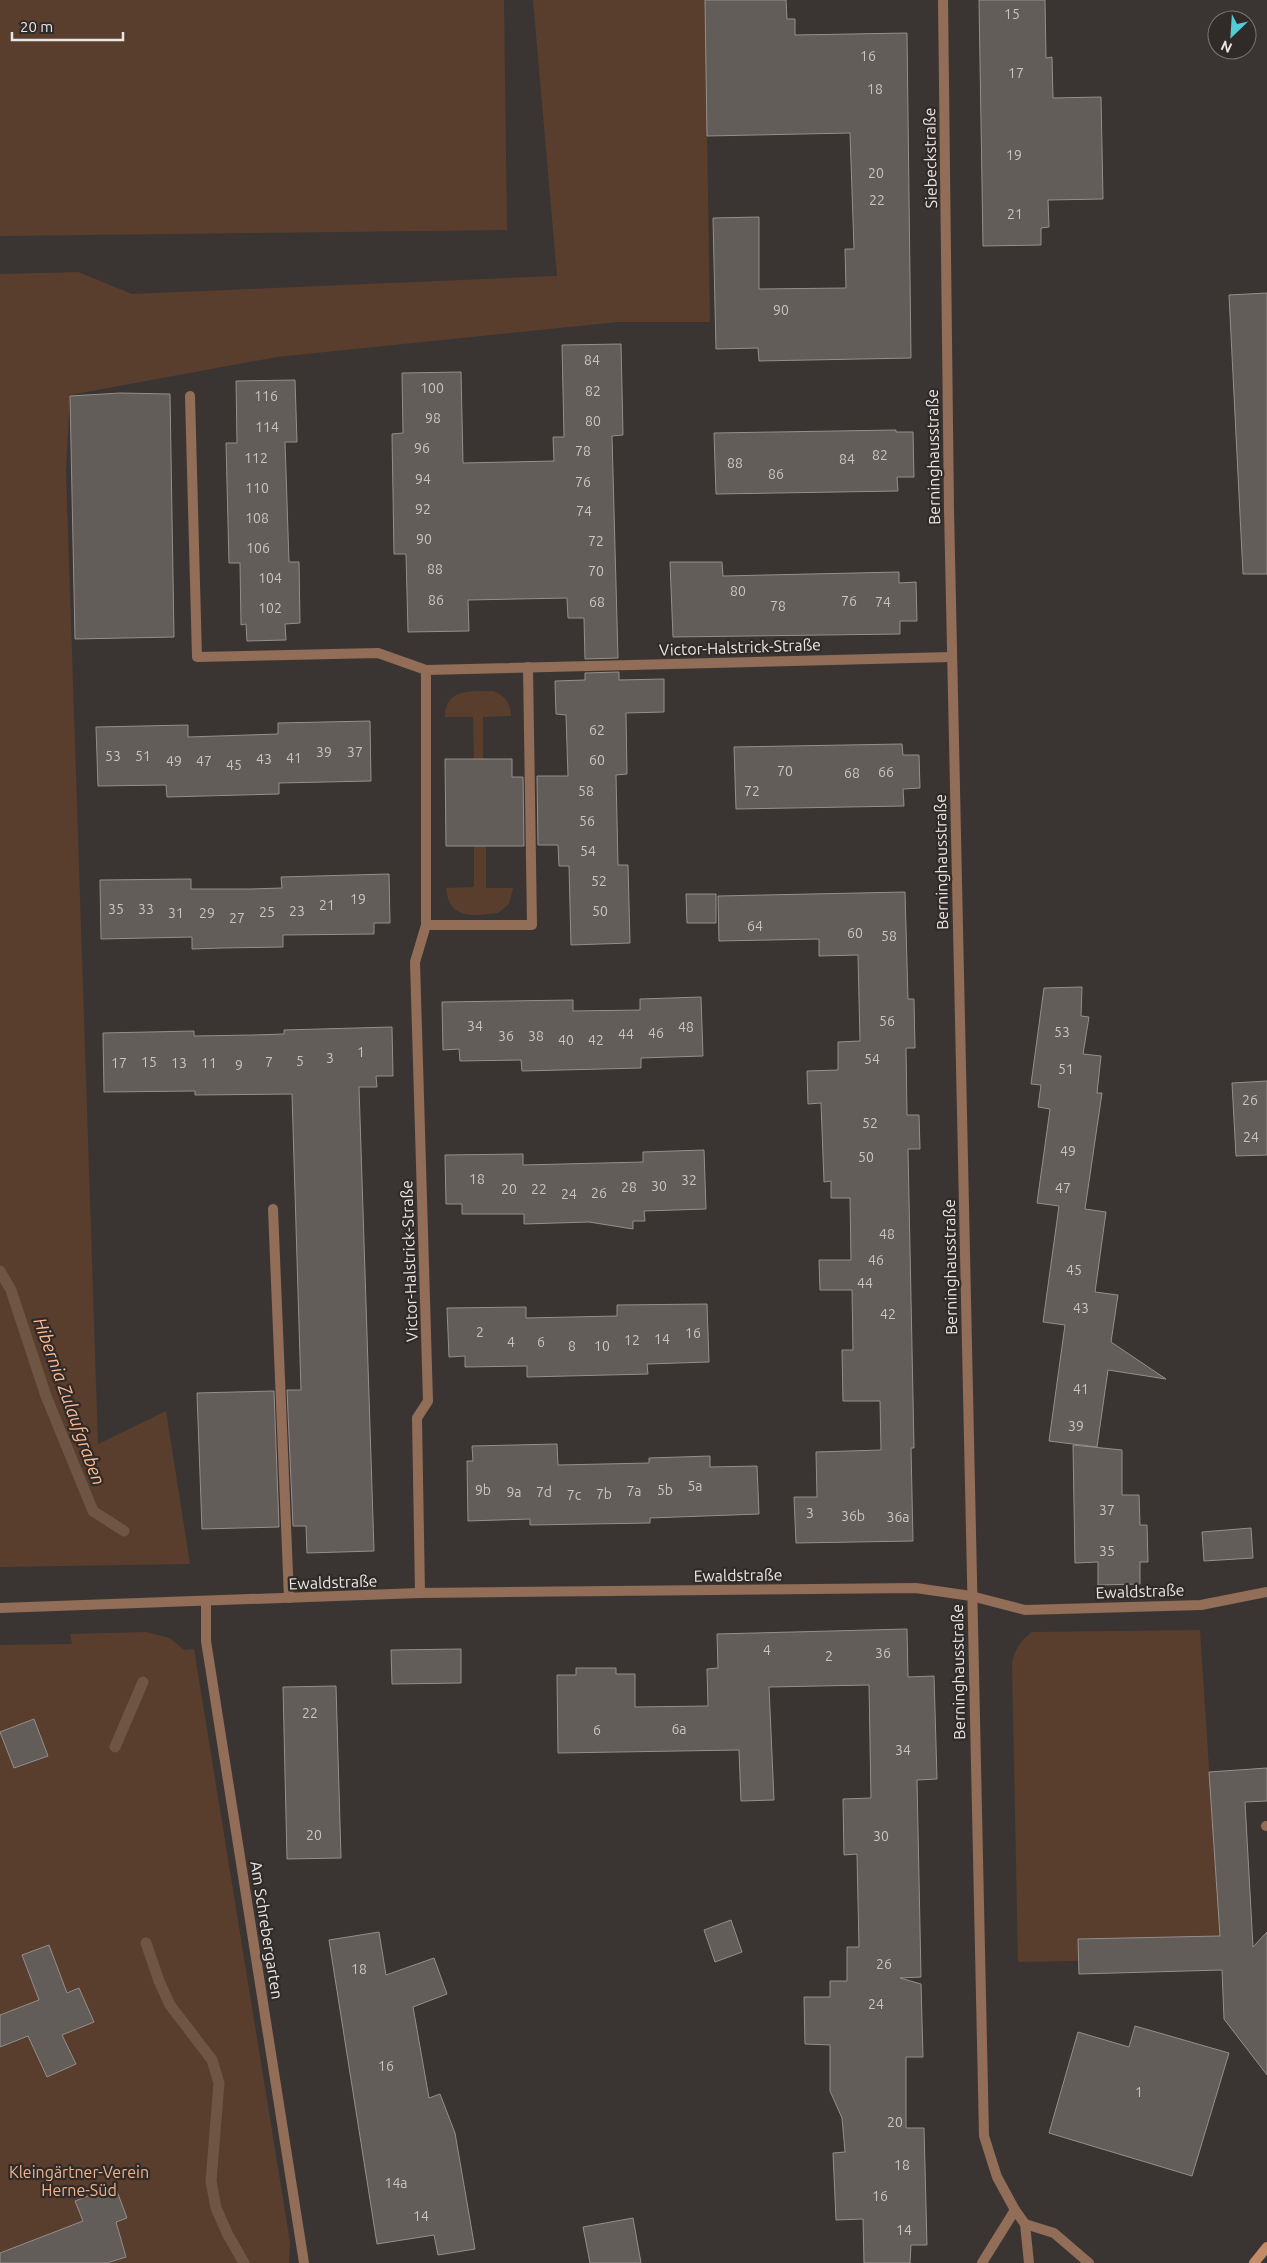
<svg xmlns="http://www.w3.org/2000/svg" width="1267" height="2263" font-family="Ubuntu,sans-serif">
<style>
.green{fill:#593e2e}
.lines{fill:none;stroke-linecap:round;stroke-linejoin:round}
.stream{stroke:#6e5544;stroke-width:11}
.building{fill:#635d5a;stroke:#948f8b}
.lane{stroke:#926d57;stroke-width:10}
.street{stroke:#926d57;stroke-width:10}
.secondary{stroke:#c48b67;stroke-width:10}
.labels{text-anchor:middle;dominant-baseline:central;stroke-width:4.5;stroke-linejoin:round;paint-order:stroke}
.number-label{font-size:14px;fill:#c8c4c2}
.street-label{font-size:16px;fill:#e9e6e4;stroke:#302b28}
.park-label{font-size:16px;fill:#f4b187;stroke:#302b28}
.water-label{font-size:18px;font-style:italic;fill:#ffbb91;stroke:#302b28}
</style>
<rect width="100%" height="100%" fill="#3a3532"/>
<g class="green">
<polygon points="0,0 504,0 507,230 0,236"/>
<polygon points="533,0 705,0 710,322 618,322 277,357 70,395 66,471 98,1444 166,1411 190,1564 0,1567 0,274 78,272 132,294 557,276"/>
<path d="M493,691C506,696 510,703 511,716L483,717V759H474L473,717H445C445,688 471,691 493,691Z"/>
<path d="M474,846H486V888H513L509,904L498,913C473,916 449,920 446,888L474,887Z"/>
<path d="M1200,1630L1220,1936L1191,1937L1079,1961L1018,1962L1012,1663C1015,1649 1021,1640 1032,1632Z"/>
<polygon points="146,1632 170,1638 184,1650 194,1649 290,2242 289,2263 0,2263 0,1645 72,1644 70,1634"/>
</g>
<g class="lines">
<g class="stream">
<polyline points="0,1271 11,1290 46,1396 93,1511 124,1531"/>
<polyline points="115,1747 143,1682"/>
<polyline points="146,1943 159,1981 170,2005 212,2060 219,2083 211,2181 216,2208 228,2235 244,2263"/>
</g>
</g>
<g class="building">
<polygon points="705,0 786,0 787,19 795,19 795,35 907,33 911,358 759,361 758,348 716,349 713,218 759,217 759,289 846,288 845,249 854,249 850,133 707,136"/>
<polygon points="979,0 1045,0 1046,58 1052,57 1053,98 1101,97 1103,199 1048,200 1049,227 1041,228 1041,245 983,246"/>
<polygon points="1267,293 1267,574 1243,574 1229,295"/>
<polygon points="621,344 623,435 612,436 618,658 585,659 584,618 568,618 567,598 468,600 469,631 408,632 406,554 394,554 392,434 403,433 402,373 461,372 463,463 554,461 553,437 564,437 562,345"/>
<polygon points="295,380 297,442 285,442 289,562 299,562 300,623 285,624 286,640 247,641 246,624 241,625 240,563 229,563 226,443 237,443 236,381"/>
<polygon points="120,393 170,394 174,637 75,639 70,396"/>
<polygon points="896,430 896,432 913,432 914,477 897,477 898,491 716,494 714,433"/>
<polygon points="670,562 722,562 723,576 899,572 899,583 916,582 917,621 900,621 900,634 673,637"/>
<polygon points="619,672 619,680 664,679 664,712 626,713 627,774 616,775 618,865 628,865 630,943 571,945 569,866 559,866 558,845 538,845 537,776 568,776 566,715 556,714 555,681 585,680 585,673"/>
<polygon points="370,721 371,781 279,783 279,794 167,797 166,785 98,786 96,727 188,725 188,737 278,734 278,723"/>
<polygon points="902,744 903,755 919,755 920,788 903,789 904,806 736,809 734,747"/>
<polygon points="445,759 512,759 512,777 523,777 524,846 446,846"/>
<polygon points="389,874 390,923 374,923 374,934 283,935 283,947 222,948 192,949 192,937 101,939 100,880 191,879 191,889 251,889 282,888 281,877"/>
<polygon points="905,892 908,999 914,999 915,1048 906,1048 907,1115 919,1115 920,1149 908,1149 914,1448 911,1448 913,1541 796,1543 794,1497 817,1497 816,1452 881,1450 880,1401 843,1401 842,1350 853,1350 852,1290 820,1290 819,1260 851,1260 850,1198 831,1198 831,1181 824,1182 821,1103 808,1104 807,1071 838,1070 838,1042 860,1041 858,955 819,956 819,939 719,941 718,896"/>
<polygon points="686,894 716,894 716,923 687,923"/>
<polygon points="1082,987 1081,1016 1089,1017 1083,1054 1101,1056 1097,1093 1102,1093 1085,1209 1106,1212 1095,1292 1118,1295 1111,1342 1166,1379 1108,1370 1097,1447 1049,1441 1065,1325 1043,1322 1059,1206 1037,1203 1050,1109 1038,1107 1041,1085 1031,1084 1044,988"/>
<polygon points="701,997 703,1056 641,1058 641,1068 522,1071 521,1060 460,1061 459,1049 443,1050 442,1002 573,1000 573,1011 640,1010 640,999"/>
<polygon points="392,1027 393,1076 376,1076 377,1087 359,1087 374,1551 307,1553 306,1526 293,1526 287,1390 301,1390 292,1094 195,1095 195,1091 104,1092 103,1033 194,1031 194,1036 254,1035 284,1034 284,1030"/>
<polygon points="1267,1081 1267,1155 1236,1156 1232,1083"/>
<polygon points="704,1150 706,1209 644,1211 645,1221 633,1221 633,1229 589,1222 524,1224 524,1214 462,1214 462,1204 446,1204 445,1155 523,1154 523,1165 643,1162 643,1152"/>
<polygon points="707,1304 709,1362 647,1364 648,1374 527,1377 527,1366 465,1367 465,1356 449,1357 447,1308 526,1307 526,1318 617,1316 617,1305"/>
<polygon points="274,1391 279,1527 202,1529 197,1393"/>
<polygon points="557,1444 558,1465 649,1463 649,1458 710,1456 710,1467 757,1466 759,1514 650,1518 650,1523 530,1525 530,1519 468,1521 467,1461 473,1461 472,1446"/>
<polygon points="1073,1445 1122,1450 1122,1495 1139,1495 1140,1525 1147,1525 1148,1562 1140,1562 1140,1584 1098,1585 1098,1562 1075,1563"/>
<polygon points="1251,1528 1253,1558 1204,1561 1202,1532"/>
<polygon points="907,1629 908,1677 934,1676 937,1779 917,1780 921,1977 900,1978 921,1984 923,2057 906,2057 906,2128 924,2128 927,2245 911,2245 910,2263 864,2263 863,2219 836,2220 833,2153 845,2152 842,2118 830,2091 830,2045 805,2044 804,1997 830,1997 830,1981 847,1981 847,1947 859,1947 857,1854 844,1855 843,1799 871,1798 869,1685 769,1687 774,1800 741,1801 739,1750 558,1753 557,1675 576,1675 576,1668 616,1668 616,1674 635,1674 635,1707 708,1706 707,1669 718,1668 717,1634"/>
<polygon points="461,1649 461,1683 392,1684 391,1650"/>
<polygon points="336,1686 341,1858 287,1859 283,1687"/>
<polygon points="34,1719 48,1756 14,1768 0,1732"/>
<polygon points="1267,1768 1267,1801 1245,1802 1253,1947 1267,1932 1267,2075 1224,2019 1222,1970 1079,1974 1078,1939 1220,1936 1209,1772"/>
<polygon points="731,1920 742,1952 715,1962 704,1930"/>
<polygon points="379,1932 386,1975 434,1958 447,1994 413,2007 429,2098 440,2094 455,2133 475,2249 438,2255 434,2235 377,2244 329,1940"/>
<polygon points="49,1945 67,1993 79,1988 94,2022 62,2035 76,2064 47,2077 28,2036 0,2047 0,2015 39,2000 22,1955"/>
<polygon points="1135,2026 1229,2053 1192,2176 1049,2133 1078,2032 1129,2047"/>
<polygon points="115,2186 127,2218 116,2222 126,2257 107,2263 0,2263 0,2253 83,2221 75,2201"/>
<polygon points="633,2218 641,2263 590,2263 583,2227"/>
</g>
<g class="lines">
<g class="lane">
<polyline points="190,396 197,657 378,653 426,670"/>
<polyline points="273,1209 289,1598"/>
<polyline points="1266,1826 1267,1826"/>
<polyline points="982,2263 1015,2210"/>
</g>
<g class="street">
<polyline points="943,0 949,509 984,2136 997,2177 1015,2210 1025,2224 1029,2263"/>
<polyline points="426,925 532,925 528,667"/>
<polyline points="420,1593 417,1418 428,1401 415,962 426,925 426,670 952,657"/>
<polyline points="206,1602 206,1641 304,2263"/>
<polyline points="0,1608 420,1593 916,1588 971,1596 1025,1610 1201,1605 1267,1592"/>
<polyline points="1025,2224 1054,2233 1089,2263"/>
</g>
<polyline class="secondary" points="1254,2263 1267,2247"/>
</g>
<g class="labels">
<g class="number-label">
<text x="1012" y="14">15</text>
<text x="868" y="56">16</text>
<text x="1016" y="73">17</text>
<text x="875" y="89">18</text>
<text x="1014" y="155">19</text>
<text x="876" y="173">20</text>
<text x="877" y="200">22</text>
<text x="1015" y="214">21</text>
<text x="781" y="310">90</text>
<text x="592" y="360">84</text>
<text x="432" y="388">100</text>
<text x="593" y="391">82</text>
<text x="266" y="396">116</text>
<text x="433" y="418">98</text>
<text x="593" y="421">80</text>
<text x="267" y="427">114</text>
<text x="422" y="448">96</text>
<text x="583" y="451">78</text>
<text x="880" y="455">82</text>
<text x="256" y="458">112</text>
<text x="847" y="459">84</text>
<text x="735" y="463">88</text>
<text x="776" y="474">86</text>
<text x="423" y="479">94</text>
<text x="583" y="482">76</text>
<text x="257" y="488">110</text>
<text x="423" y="509">92</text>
<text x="584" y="511">74</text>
<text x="257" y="518">108</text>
<text x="424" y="539">90</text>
<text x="596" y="541">72</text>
<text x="258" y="548">106</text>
<text x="435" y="569">88</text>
<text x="596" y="571">70</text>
<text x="270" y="578">104</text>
<text x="738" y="591">80</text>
<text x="436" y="600">86</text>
<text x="849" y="601">76</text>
<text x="597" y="602">68</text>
<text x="883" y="602">74</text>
<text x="778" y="606">78</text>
<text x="270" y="608">102</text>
<text x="597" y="730">62</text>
<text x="324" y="752">39</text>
<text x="355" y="752">37</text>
<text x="113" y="756">53</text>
<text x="143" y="756">51</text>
<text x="294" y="758">41</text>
<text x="264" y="759">43</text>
<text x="597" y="760">60</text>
<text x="174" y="761">49</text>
<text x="204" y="761">47</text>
<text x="234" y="765">45</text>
<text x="785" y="771">70</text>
<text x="886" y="772">66</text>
<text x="852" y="773">68</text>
<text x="586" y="791">58</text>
<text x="752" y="791">72</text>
<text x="587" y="821">56</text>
<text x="588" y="851">54</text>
<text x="599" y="881">52</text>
<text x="358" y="899">19</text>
<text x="327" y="905">21</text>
<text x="116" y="909">35</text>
<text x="146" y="909">33</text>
<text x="297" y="911">23</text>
<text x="600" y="911">50</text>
<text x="267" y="912">25</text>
<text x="176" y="913">31</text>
<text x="207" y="913">29</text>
<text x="237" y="918">27</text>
<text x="755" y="926">64</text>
<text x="855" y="933">60</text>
<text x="889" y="936">58</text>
<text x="887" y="1021">56</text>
<text x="475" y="1026">34</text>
<text x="686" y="1027">48</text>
<text x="1062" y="1032">53</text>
<text x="656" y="1033">46</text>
<text x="626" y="1034">44</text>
<text x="506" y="1036">36</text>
<text x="536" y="1036">38</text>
<text x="566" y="1040">40</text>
<text x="596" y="1040">42</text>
<text x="361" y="1052">1</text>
<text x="330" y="1058">3</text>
<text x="872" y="1059">54</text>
<text x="300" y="1061">5</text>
<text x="149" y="1062">15</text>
<text x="269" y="1062">7</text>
<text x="119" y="1063">17</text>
<text x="179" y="1063">13</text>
<text x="209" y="1063">11</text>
<text x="239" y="1065">9</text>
<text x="1066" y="1069">51</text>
<text x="1250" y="1100">26</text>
<text x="870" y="1123">52</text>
<text x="1251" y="1137">24</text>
<text x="1068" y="1151">49</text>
<text x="866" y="1157">50</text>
<text x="477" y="1179">18</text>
<text x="689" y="1180">32</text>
<text x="659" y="1186">30</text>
<text x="629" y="1187">28</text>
<text x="1063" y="1188">47</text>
<text x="509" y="1189">20</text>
<text x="539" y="1189">22</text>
<text x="599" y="1193">26</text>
<text x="569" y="1194">24</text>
<text x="887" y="1234">48</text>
<text x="876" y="1260">46</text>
<text x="1074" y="1270">45</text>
<text x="865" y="1283">44</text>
<text x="1081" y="1308">43</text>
<text x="888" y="1314">42</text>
<text x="480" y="1332">2</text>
<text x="693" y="1333">16</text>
<text x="662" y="1339">14</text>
<text x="632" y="1340">12</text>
<text x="511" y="1342">4</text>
<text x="541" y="1342">6</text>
<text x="572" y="1346">8</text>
<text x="602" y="1346">10</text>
<text x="1081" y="1389">41</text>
<text x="1076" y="1426">39</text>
<text x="695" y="1486">5a</text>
<text x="483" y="1490">9b</text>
<text x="665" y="1490">5b</text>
<text x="634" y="1491">7a</text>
<text x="514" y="1492">9a</text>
<text x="544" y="1492">7d</text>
<text x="604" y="1494">7b</text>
<text x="574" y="1495">7c</text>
<text x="1107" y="1510">37</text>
<text x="810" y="1513">3</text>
<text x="853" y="1516">36b</text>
<text x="898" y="1517">36a</text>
<text x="1107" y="1551">35</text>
<text x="767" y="1650">4</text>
<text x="883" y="1653">36</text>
<text x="829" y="1656">2</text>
<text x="310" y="1713">22</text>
<text x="679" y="1729">6a</text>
<text x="597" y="1730">6</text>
<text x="903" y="1750">34</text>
<text x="314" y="1835">20</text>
<text x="881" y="1836">30</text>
<text x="884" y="1964">26</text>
<text x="359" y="1969">18</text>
<text x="876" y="2004">24</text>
<text x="386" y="2066">16</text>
<text x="1139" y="2092">1</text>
<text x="895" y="2122">20</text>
<text x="902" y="2165">18</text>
<text x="396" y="2183">14a</text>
<text x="880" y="2196">16</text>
<text x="421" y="2216">14</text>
<text x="904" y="2230">14</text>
</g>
<g class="street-label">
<text transform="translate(930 158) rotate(-91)">Siebeckstraße</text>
<text transform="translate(933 457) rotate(-91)">Berninghausstraße</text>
<text transform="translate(740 647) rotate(-2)">Victor-Halstrick-Straße</text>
<text transform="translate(941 862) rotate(-91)">Berninghausstraße</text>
<text transform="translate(409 1261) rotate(-92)">Victor-Halstrick-Straße</text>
<text transform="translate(950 1267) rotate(-91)">Berninghausstraße</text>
<text transform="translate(738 1575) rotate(-1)">Ewaldstraße</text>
<text transform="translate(333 1582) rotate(-2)">Ewaldstraße</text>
<text transform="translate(1140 1591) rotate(-2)">Ewaldstraße</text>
<text transform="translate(958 1672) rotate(-91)">Berninghausstraße</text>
<text transform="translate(267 1930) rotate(81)">Am Schrebergarten</text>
</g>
<g class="park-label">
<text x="79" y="2172">Kleingärtner-Verein<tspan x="79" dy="18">Herne-Süd</tspan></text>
</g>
<g class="water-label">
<text transform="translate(70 1401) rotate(70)">Hibernia Zulaufgraben</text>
</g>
</g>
<g transform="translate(1232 35) rotate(205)"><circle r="24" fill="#302b28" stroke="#7a7673"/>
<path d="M0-4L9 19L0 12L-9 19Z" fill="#52ccd6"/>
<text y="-8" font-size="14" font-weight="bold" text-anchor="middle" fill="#e9e6e4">N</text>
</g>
<path d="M12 32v8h111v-8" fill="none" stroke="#e9e6e4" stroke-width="2.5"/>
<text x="20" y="32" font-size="15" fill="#e9e6e4" stroke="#302b28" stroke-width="4" paint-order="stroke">20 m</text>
</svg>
